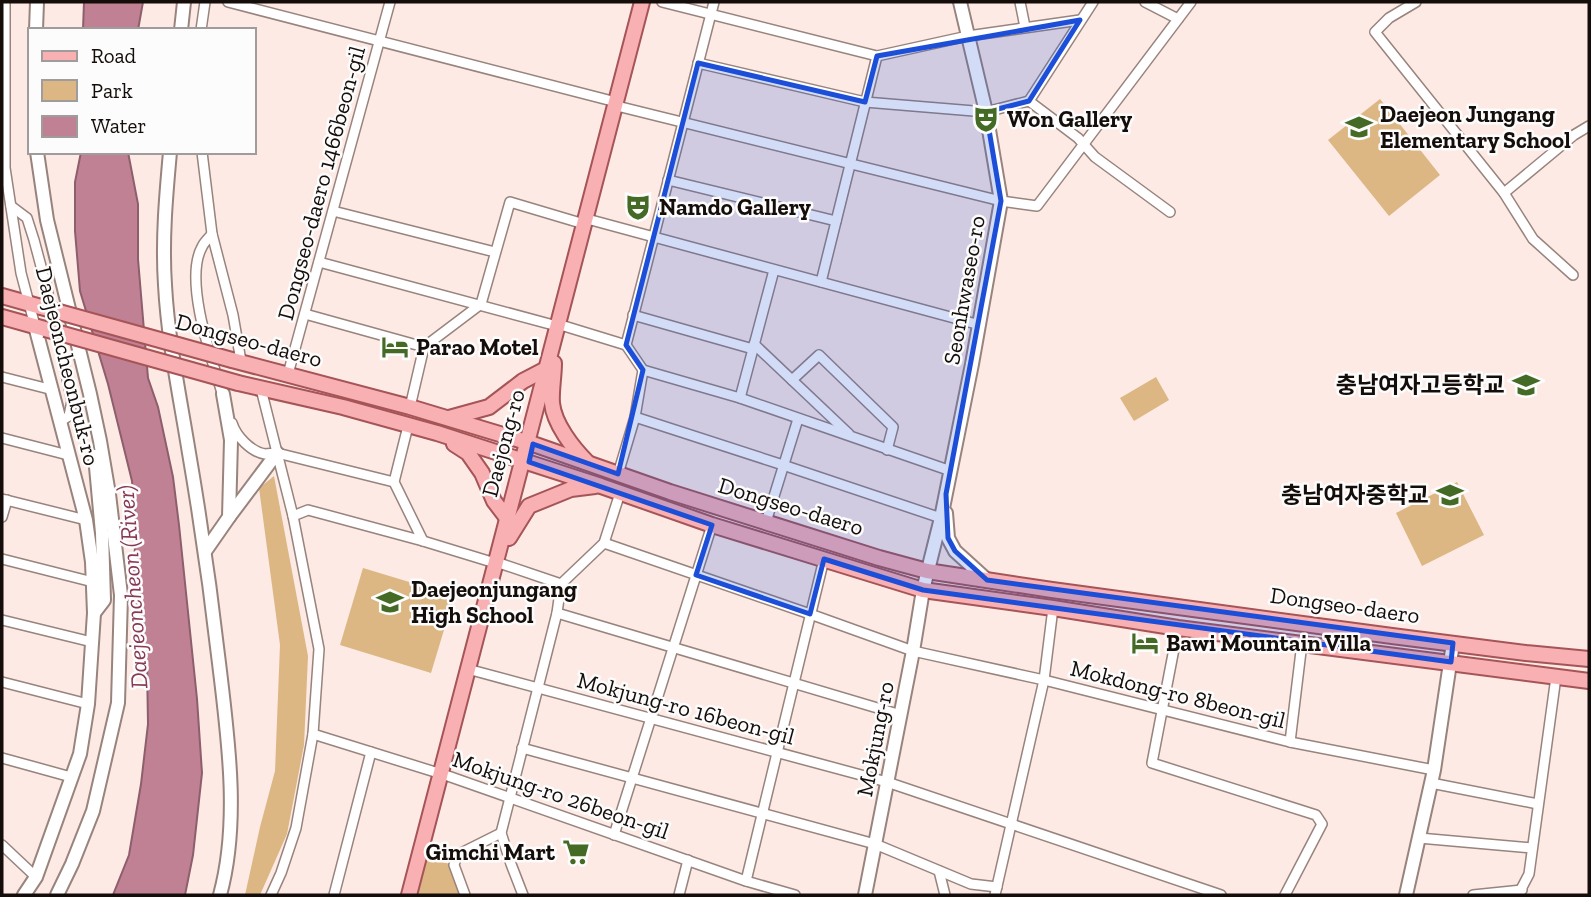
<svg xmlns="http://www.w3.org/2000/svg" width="1591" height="897" font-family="'Zilla Slab','Noto Sans KR',serif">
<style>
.green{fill:#dcb783}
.water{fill:#c18194;stroke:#8d5e6b;stroke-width:2}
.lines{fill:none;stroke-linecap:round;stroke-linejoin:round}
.street-casing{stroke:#98837d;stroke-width:12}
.secondary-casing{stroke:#98837d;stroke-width:16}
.primary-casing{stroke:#a55457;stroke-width:18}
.street{stroke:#fff;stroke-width:9}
.secondary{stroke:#fff;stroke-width:12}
.primary{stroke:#f8b0b3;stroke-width:14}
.primary-bridge-casing{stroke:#a55457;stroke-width:18;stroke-linecap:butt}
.primary-bridge{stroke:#f8b0b3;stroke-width:14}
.marked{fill:#1d4ed8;fill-opacity:0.2;stroke:#1d4ed8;stroke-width:5;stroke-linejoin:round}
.labels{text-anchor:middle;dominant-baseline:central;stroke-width:5;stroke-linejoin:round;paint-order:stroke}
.poi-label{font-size:23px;font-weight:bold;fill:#140d0a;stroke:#fcfcfc;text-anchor:start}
.street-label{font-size:23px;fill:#140d0a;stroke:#fcfcfc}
.water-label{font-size:24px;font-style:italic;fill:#873854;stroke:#fcfcfc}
</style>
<rect width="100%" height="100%" fill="#fdeae4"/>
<g class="green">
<polygon points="1380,99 1440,175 1389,216 1328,140"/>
<polygon points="1156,377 1169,400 1134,421 1120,398"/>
<polygon points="274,476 308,656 304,745 287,834 260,895 245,895 260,827 275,771 280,645 259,488"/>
<polygon points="1457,482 1484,535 1422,566 1396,513"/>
<polygon points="363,568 449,594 453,600 431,673 340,645"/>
<polygon points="422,857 454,865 465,895 413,895"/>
</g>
<g class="water">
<polygon points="84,2 143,2 138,30 83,30"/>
<polygon points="81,152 128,152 138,204 138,259 148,378 158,407 173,477 179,525 197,699 202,773 193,855 185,895 113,895 129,855 141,784 148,724 147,665 139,613 133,589 136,524 132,481 108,384 80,291 75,231 75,182"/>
</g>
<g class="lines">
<defs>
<g id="street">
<polyline points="5,2 5,168 21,273 35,326"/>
<polyline points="228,2 616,102 621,107 1001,201 1037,206 1191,2"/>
<polyline points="662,2 877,56 968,36 1080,20"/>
<polyline points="1020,2 1025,27"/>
<polyline points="1145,2 1178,19"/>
<polyline points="1416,2 1389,18 1375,32 1504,193 1533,239 1573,275"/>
<polyline points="201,30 205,2"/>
<polyline points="698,63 865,102 986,112 1029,101"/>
<polyline points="1029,101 1078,138 1095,157 1170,212"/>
<polyline points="1029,101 1093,2"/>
<polyline points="202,152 212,234 233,315 241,361"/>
<polyline points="668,180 836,221"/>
<polyline points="1504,193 1574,135 1589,126"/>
<polyline points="11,206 27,218 34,240 46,285 72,401 69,416 61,421"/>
<polyline points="333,211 495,252"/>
<polyline points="591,220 980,325"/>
<path d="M212,234C209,238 204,242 202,247C183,281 213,363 224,399"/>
<polyline points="319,262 557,326"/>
<polyline points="821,282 877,56"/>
<polyline points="305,314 424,347"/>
<polyline points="633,315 753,349"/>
<polyline points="564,326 626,345"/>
<polyline points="754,344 849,434"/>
<polyline points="643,370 740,398 951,471"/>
<polyline points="288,374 390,2"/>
<polyline points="2,377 53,390"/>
<polyline points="792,380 819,355 893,427 887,450"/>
<polyline points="261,389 293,516 319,649 313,734 296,828 281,873 271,895"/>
<polyline points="740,398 774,270"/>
<polyline points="410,407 424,347 481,304 510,202 584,224"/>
<polyline points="635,417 783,465 941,518"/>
<path d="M232,423C236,436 251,452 265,454C269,454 273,453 277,453L394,482"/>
<polyline points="408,426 394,482 423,541"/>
<polyline points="2,438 68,455"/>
<polyline points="618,474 635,417 643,370 626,345 714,2"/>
<polyline points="2,499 86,520"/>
<polyline points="293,516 308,510 423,541 495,563"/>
<polyline points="2,517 7,500"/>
<polyline points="766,522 798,419"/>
<polyline points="604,543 810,614 913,651 1044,680 1290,742 1434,770"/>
<polyline points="2,559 93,582"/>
<polyline points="502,564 561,584"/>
<polyline points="557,613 901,715"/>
<polyline points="2,620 92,642"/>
<polyline points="1178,628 1152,763 1316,815 1322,824 1285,895"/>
<polyline points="475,671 887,782 1221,895"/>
<polyline points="2,682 88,704"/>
<polyline points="313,734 448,776 746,881 795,895"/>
<polyline points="1290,742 1302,643"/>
<polyline points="522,748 875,844 971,884 997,887"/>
<polyline points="2,758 71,777"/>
<polyline points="1431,783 1538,804"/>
<polyline points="614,835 712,525"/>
<polyline points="1419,838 1532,848"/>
<polyline points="2,845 36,877"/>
<polyline points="939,871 945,895"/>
<polyline points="746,881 824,559"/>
<polyline points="334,895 371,752"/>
<polyline points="465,895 454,865 457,855 501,833"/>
<polyline points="523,895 511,864 501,833 557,613 561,584 604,543 620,493"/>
<polyline points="679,895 688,860"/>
<polyline points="995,895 1044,680 1053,608"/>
<polyline points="1473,895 1522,890"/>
<polyline points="1518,895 1529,874 1556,677"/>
</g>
<g id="secondary">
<polyline points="36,30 37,2"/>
<polyline points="181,30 184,2"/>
<polyline points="37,152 47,220 90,394 100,441 109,494 121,595 118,703 93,811 72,864 57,895"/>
<path d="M170,152C166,196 162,240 165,285C168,341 180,397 189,453C201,523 211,593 219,663C228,738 240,822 220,895"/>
<polyline points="946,513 948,538 955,551 987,580"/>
<polyline points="229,517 277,453"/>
<polyline points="206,550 229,517 231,440 223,394"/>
<polyline points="94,613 104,600 102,533 95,456"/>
<polyline points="24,895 36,877 80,754 88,704 94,613 92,562 86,520 35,326"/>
<polyline points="865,895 913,651 923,590 941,518 972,364 1001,201 986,112 960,2"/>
<polyline points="1406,895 1434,770 1453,643"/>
</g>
<g id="primary">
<polyline points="2,296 41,307"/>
<polyline points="2,317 45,329"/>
<polyline points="232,360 410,407 533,444 670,492 879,558 927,571 1052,590 1392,636 1526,653 1589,659"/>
<path d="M554,363C554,376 551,391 552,403C554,424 573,448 587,462"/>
<polyline points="238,383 343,407 437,433 601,486 712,525 923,590 1053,608 1178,628 1589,681"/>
<polyline points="449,418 489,407 523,381 546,369"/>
<polyline points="454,444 468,453 482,473 494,501 507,518"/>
<polyline points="509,538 529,506 571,489 595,486"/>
<polyline points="409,895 642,2"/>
</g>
</defs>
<use href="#street" class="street-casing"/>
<use href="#secondary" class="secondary-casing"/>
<use href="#primary" class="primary-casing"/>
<use href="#street" class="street"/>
<use href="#secondary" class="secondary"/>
<use href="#primary" class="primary"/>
<defs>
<g id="primary-bridge">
<polyline points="41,307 232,360"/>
<polyline points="45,329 238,383"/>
</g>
</defs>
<use href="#primary-bridge" class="primary-bridge-casing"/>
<use href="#primary-bridge" class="primary-bridge"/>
</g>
<path class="marked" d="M1080,20L1029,101L986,112L1001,201L946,494L948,538L955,551L987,580L1453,643L1451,662L923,590L824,559L810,614L696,575L712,525L529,462L533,444L618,474L643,370L626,345L698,63L865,102L877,56Z"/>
<defs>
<symbol id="theatre-bare" viewBox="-9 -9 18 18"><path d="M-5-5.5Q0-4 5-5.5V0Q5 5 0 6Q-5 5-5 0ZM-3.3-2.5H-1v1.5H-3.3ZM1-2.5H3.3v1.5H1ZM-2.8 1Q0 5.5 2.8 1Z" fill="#446a25" stroke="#fcfcfc" stroke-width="2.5" paint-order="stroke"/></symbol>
<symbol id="school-bare" viewBox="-9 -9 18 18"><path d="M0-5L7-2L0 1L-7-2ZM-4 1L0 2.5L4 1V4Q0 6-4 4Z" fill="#446a25" stroke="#fcfcfc" stroke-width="2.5" paint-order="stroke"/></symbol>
<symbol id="hotel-bare" viewBox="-9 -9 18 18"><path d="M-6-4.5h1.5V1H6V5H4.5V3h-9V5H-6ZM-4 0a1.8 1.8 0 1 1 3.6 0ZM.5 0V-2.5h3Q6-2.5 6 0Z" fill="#446a25" stroke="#fcfcfc" stroke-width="2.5" paint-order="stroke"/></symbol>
<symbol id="supermarket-bare" viewBox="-9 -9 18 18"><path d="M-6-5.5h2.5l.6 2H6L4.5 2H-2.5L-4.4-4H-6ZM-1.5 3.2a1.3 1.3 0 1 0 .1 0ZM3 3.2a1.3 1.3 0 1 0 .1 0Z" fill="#446a25" stroke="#fcfcfc" stroke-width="2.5" paint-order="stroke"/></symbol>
</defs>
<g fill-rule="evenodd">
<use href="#theatre-bare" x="967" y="100" width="38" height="38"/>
<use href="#school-bare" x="1340" y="108" width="38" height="38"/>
<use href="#theatre-bare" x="619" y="188" width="38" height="38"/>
<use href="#hotel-bare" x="376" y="328" width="38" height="38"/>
<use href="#school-bare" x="1507" y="366" width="38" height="38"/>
<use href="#school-bare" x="1431" y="476" width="38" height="38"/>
<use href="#school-bare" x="371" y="583" width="38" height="38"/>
<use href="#hotel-bare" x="1126" y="624" width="38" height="38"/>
<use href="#supermarket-bare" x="557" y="833" width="38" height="38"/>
</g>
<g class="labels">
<g class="poi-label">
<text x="1380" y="114">Daejeon Jungang<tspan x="1380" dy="26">Elementary School</tspan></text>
<text x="1007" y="119">Won Gallery</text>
<text x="659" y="207">Namdo Gallery</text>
<text x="416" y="347">Parao Motel</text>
<text x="1505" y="385" text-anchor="end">충남여자고등학교</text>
<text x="1429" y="495" text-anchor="end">충남여자중학교</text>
<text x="411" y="589">Daejeonjungang<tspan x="411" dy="26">High School</tspan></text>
<text x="1166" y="643">Bawi Mountain Villa</text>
<text x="555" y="852" text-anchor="end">Gimchi Mart</text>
</g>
<g class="street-label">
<text transform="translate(321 183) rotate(-75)">Dongseo-daero 1466beon-gil</text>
<text transform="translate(964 290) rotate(-80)">Seonhwaseo-ro</text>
<text transform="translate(249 340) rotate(15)">Dongseo-daero</text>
<text transform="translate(68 366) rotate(76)">Daejeoncheonbuk-ro</text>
<text transform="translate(503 443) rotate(-75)">Daejong-ro</text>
<text transform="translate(791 506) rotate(17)">Dongseo-daero</text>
<text transform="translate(1345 605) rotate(8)">Dongseo-daero</text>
<text transform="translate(1178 694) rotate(14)">Mokdong-ro 8beon-gil</text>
<text transform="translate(686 708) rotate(15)">Mokjung-ro 16beon-gil</text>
<text transform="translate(875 739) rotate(-79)">Mokjung-ro</text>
<text transform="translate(561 795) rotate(19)">Mokjung-ro 26beon-gil</text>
</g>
<g class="water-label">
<text transform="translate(132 587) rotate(-94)">Daejeoncheon (River)</text>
</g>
</g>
<rect width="1591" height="897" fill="none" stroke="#140d0a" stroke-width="7"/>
<rect x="28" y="28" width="228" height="126" fill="#fcfcfc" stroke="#9f9c9b" stroke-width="2"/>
<rect x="42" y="51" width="35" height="10" fill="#f8b0b3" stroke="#9f9c9b" stroke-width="2"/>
<text x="91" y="63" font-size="21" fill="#140d0a">Road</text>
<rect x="42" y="80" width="35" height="21" fill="#dcb783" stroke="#9f9c9b" stroke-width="2"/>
<text x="91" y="98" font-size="21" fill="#140d0a">Park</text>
<rect x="42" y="116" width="35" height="21" fill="#c18194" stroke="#9f9c9b" stroke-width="2"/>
<text x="91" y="133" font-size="21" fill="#140d0a">Water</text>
</svg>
